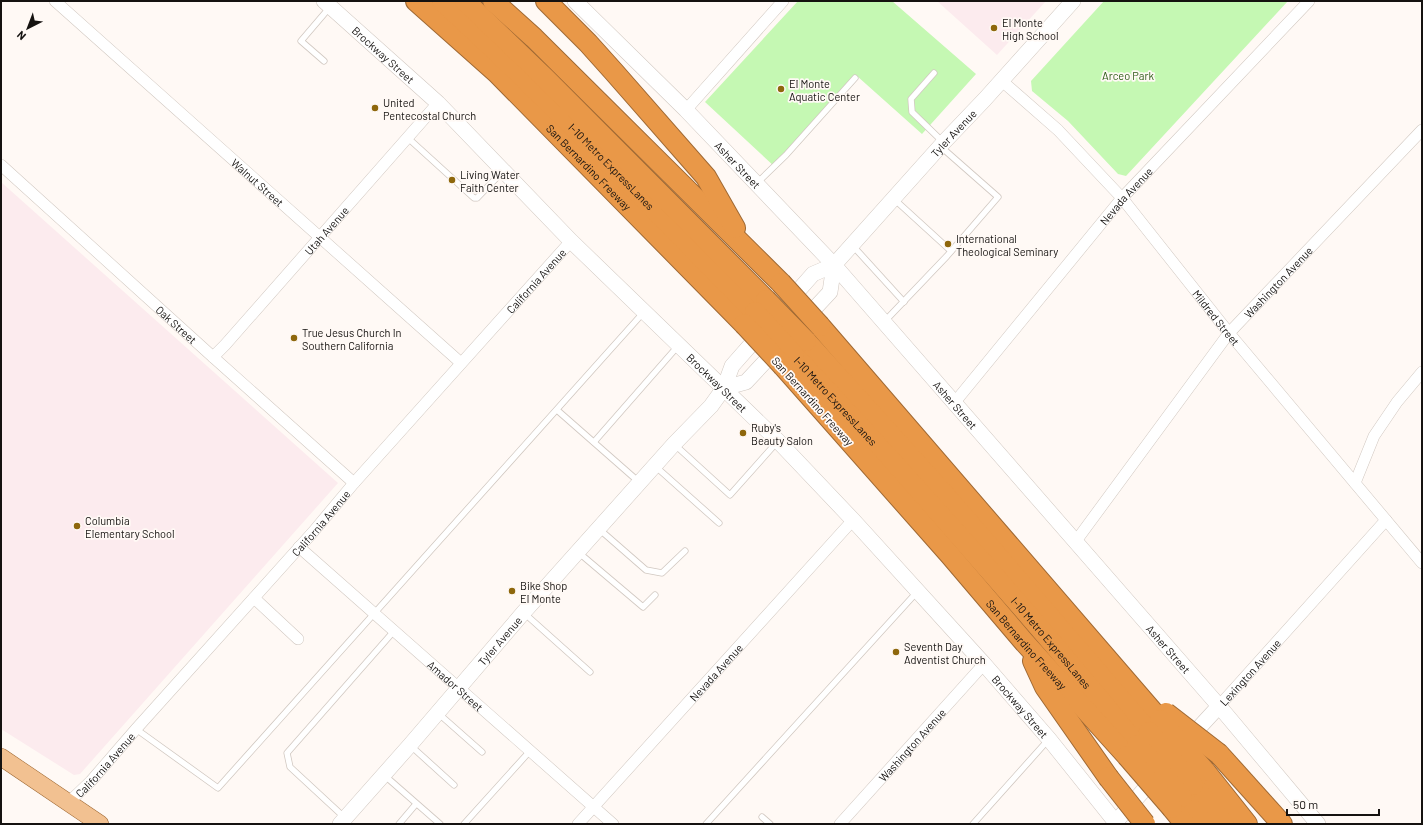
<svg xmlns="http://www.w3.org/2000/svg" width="1423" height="825" font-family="Barlow,sans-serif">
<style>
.education{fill:#fcebee}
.green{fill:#c5f8b3}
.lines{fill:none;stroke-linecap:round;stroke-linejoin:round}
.lane-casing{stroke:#d1c8c1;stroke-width:7}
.street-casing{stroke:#d1c8c1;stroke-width:12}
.secondary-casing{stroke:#d1c8c1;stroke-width:16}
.primary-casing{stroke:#9f6934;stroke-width:18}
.highway-casing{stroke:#9f6934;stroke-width:22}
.lane{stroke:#fff;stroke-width:5.5}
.street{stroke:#fff;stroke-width:11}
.secondary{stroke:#fff;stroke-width:15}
.primary{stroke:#f2c191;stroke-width:17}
.highway{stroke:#e99848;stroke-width:20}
.highway-bridge-casing{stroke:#9f6934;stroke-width:22;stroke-linecap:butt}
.highway-bridge{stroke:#e99848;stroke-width:20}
.poi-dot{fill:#8e670c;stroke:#fff9f5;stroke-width:1.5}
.labels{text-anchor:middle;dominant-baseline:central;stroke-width:3.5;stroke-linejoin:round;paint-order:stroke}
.poi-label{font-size:11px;fill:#151210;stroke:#fff9f5;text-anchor:start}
.street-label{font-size:11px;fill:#151210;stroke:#fff9f5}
.park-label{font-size:11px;fill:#2c5a16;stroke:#fff9f5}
</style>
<rect width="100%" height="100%" fill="#fff9f5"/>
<g class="education">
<polygon points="937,1 1046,1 997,55"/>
<polygon points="1,182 338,483 80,774 74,775 1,729"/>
</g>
<g class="green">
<polygon points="798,1 892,1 976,74 922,134 857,76 775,167 705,102"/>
<polygon points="1104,1 1288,1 1126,176 1118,174 1068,121 1032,91 1031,81"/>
</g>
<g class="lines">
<defs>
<g id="lane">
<polyline points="324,61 301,41 330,7"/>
<polyline points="934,73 911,99 912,112 943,142"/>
<polyline points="408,138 474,198 477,198 503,171"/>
<polyline points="757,183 786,155 855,78"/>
<polyline points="894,199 951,251"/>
<polyline points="853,246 904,302"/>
<polyline points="885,321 947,256 998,197 940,146"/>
<polyline points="557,410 639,482"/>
<polyline points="594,442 678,346"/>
<polyline points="674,444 730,495 778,441"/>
<polyline points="655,466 719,523"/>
<polyline points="599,529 646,570 662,573 685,551"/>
<polyline points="578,552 643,607 655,595"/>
<polyline points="524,613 590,672"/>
<polyline points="439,714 482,752"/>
<polyline points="136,729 218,788 643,313"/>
<polyline points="411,746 454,785"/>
<polyline points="384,775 440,824"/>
<polyline points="344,817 290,767 287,753 394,631"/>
<polyline points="762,817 770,824"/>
<polyline points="399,824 416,804"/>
<polyline points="464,824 530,751"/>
<polyline points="706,824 917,592"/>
<polyline points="973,824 1049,739"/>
</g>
<g id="street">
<path id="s1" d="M55,1L461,363"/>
<path id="s2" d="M1002,81L1058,130L1122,198L1229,333L1422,563"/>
<polyline points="686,110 783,1"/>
<path id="s3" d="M1,165L213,357L354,483"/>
<path id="s4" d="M213,357L225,345L438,103"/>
<path id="s5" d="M955,402L1122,198L1309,1"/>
<polyline points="1355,483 1374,436 1397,402 1422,372"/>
<path id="s6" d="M1076,541L1229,333L1422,130"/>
<path id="s7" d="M299,547L613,824"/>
<polyline points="254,598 298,639"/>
<path id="s8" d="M1219,706L1386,520"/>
<path id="s9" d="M69,802L91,781L136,729L313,532L354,483L571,241"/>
<path id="s10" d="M578,824L853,520"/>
<path id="s11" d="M840,824L984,664"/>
</g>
<g id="secondary">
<path id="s12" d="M324,1L438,103L571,241L778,441L853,520L984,664L1049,739L1117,824"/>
<path id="s13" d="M575,1L686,110L834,265L1219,706L1318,824"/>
<polyline points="724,388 746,382 830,292 834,265"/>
<polyline points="1186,742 1219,706"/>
<path id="s14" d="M340,824L410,745L523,613L674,444L711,406L724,388L732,366L813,274L834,265L944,142L985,99L1073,1"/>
<polyline points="1114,824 1157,775"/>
</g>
<polyline id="primary" points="1,757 100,824"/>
<g id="highway">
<path id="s15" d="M416,1L497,73L744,324"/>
<path id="s16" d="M442,1C551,100 652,208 755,312"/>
<polyline points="465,1 546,79 766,300"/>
<polyline points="493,1 534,38 781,283"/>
<polyline points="546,1 588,43 614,72 706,177 735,228"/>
<polyline points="820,326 1160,720"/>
<polyline points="806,341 946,496 1149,732"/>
<path id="s17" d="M794,355C912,482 1028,610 1137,745"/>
<path id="s18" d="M783,366L950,555L1025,643L1127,756"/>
<polyline points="1033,661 1045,687 1108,777"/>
<polyline points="1219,754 1282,824"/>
<polyline points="1205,771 1247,824"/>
<polyline points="1193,785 1224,824"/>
<polyline points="1182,797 1204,824"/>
<polyline points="1172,808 1185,824"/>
</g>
</defs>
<use href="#lane" class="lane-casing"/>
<use href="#street" class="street-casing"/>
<use href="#secondary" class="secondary-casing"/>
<use href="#primary" class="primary-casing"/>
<use href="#highway" class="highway-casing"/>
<use href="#lane" class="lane"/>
<use href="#street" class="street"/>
<use href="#secondary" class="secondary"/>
<use href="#primary" class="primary"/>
<use href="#highway" class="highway"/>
<defs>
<g id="highway-bridge">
<polyline points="781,283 820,326"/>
<polyline points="766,300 806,341"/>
<polyline points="755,312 794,355"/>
<polyline points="744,324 783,366"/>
<polyline points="1166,713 1219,754"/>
<polyline points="1160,720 1205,771"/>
<polyline points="1149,732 1193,785"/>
<polyline points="1137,745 1182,797"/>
<polyline points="1127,756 1172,808"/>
<polyline points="1108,777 1145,824"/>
</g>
</defs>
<use href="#highway-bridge" class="highway-bridge-casing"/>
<use href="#highway-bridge" class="highway-bridge"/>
</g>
<g class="poi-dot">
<circle cx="994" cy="28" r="4"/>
<circle cx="781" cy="89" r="4"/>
<circle cx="375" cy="108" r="4"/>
<circle cx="452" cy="180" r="4"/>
<circle cx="948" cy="244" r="4"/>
<circle cx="294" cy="338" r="4"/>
<circle cx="743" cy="433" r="4"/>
<circle cx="77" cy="526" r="4"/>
<circle cx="512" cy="591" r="4"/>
<circle cx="896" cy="652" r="4"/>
</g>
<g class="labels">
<g class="poi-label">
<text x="1002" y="22">El Monte<tspan x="1002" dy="13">High School</tspan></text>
<text x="789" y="83">El Monte<tspan x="789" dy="13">Aquatic Center</tspan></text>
<text x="383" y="102">United<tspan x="383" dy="13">Pentecostal Church</tspan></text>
<text x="460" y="174">Living Water<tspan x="460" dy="13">Faith Center</tspan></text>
<text x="956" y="238">International<tspan x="956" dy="13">Theological Seminary</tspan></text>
<text x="302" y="332">True Jesus Church In<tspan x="302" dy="13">Southern California</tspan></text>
<text x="751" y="427">Ruby's<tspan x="751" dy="13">Beauty Salon</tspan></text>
<text x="85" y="520">Columbia<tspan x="85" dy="13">Elementary School</tspan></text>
<text x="520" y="585">Bike Shop<tspan x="520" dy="13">El Monte</tspan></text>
<text x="904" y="646">Seventh Day<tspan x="904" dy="13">Adventist Church</tspan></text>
</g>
<g class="street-label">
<text stroke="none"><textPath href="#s12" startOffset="80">Brockway Street</textPath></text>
<text stroke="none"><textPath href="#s14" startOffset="928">Tyler Avenue</textPath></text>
<text stroke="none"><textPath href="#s13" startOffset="231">Asher Street</textPath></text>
<text stroke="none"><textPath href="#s15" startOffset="240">San Bernardino Freeway</textPath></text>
<text stroke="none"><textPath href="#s16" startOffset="237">I-10 Metro ExpressLanes</textPath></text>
<text stroke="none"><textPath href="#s1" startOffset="272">Walnut Street</textPath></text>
<text stroke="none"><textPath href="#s5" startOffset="268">Nevada Avenue</textPath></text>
<text stroke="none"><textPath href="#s4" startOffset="170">Utah Avenue</textPath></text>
<text stroke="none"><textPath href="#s9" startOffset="700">California Avenue</textPath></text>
<text stroke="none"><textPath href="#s6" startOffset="329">Washington Avenue</textPath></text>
<text stroke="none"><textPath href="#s2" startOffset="320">Mildred Street</textPath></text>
<text stroke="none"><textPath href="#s3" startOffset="237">Oak Street</textPath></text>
<text stroke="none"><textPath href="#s12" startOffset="548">Brockway Street</textPath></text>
<text stroke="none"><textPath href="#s17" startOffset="62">I-10 Metro ExpressLanes</textPath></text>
<text transform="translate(813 401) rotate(48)">San Bernardino Freeway</text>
<text stroke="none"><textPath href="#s13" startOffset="555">Asher Street</textPath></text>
<text stroke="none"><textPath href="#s9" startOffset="376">California Avenue</textPath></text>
<text stroke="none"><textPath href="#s14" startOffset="243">Tyler Avenue</textPath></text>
<text stroke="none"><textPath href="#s17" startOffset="386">I-10 Metro ExpressLanes</textPath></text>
<text stroke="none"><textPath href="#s18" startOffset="370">San Bernardino Freeway</textPath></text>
<text stroke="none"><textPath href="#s13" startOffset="879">Asher Street</textPath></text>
<text stroke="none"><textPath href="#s8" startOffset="46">Lexington Avenue</textPath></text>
<text stroke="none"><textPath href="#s10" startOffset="205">Nevada Avenue</textPath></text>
<text stroke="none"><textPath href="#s7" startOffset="209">Amador Street</textPath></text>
<text stroke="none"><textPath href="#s12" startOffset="992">Brockway Street</textPath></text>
<text stroke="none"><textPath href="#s11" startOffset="107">Washington Avenue</textPath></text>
<text stroke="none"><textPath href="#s9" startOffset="52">California Avenue</textPath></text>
</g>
<g class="park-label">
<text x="1128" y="75">Arceo Park</text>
</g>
</g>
<rect width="1423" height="825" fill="none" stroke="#151210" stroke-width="4"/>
<g transform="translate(28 28) rotate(222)" stroke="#fff9f5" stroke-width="3" paint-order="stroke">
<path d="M0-3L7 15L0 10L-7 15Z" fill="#151210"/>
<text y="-6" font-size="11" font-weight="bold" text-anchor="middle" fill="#151210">N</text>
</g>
<path d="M1287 809v6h92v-6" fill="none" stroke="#151210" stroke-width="2"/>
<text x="1293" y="809" font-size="12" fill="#151210" stroke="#fff9f5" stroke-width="3" paint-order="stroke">50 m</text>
</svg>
